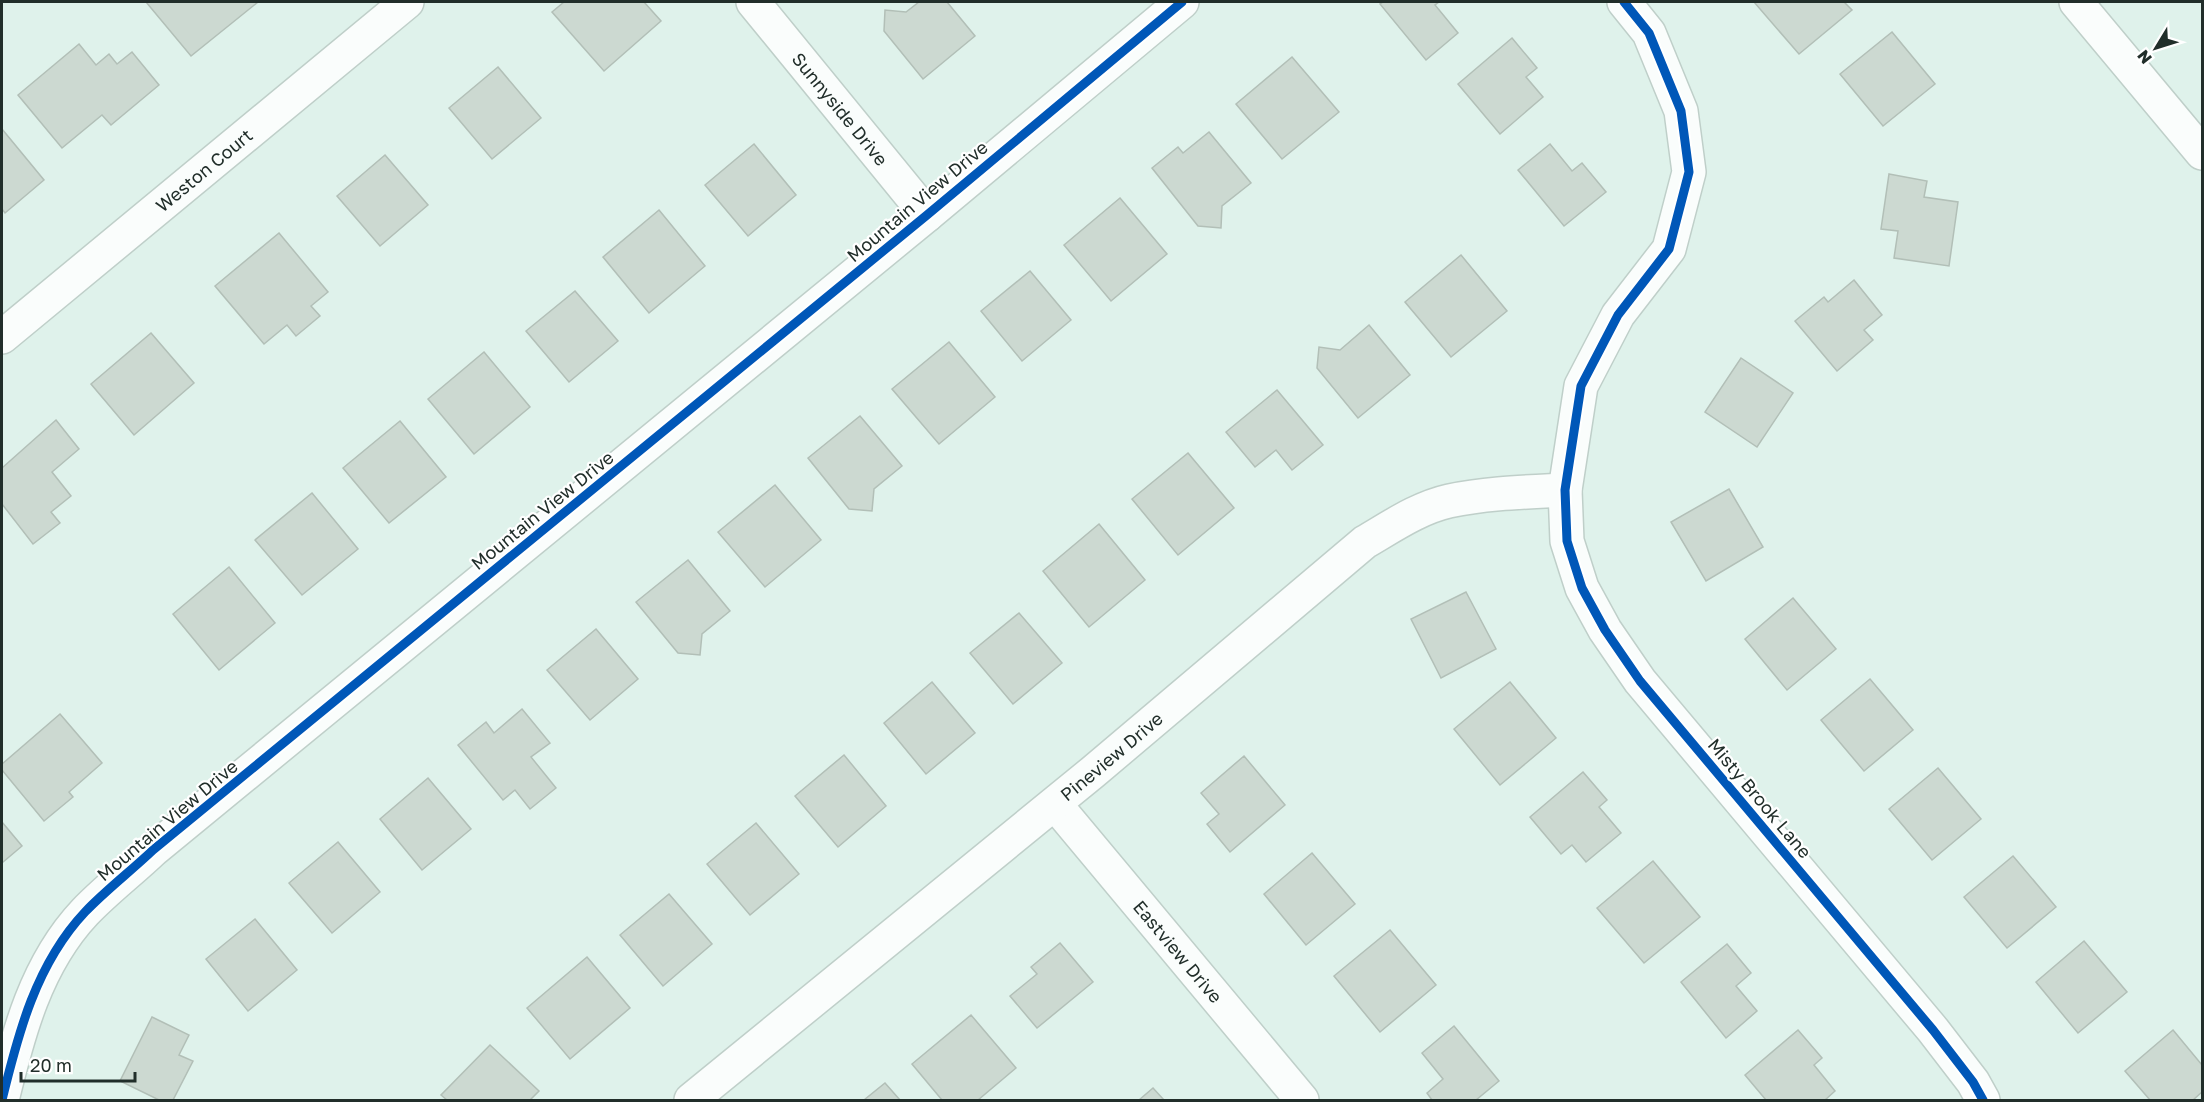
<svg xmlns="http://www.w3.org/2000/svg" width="2204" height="1102" font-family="'Golos Text',sans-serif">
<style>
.building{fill:#ccd9d1;stroke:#b2bfb7;stroke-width:1.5}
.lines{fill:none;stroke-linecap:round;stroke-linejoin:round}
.minor-casing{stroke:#bfcfc9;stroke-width:36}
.minor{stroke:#fafdfc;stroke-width:33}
.cycleway-casing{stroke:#fff;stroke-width:13}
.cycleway{stroke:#0057b8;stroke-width:9}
.labels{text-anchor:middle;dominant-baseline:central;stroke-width:4.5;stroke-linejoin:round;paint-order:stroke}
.street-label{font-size:18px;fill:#212e2a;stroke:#fff}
</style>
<rect width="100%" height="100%" fill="#dff2eb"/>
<g class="building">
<polygon points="146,2 258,2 191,56"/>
<polygon points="564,2 644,2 661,21 604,71 552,12"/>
<polygon points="919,2 947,2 975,36 923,79 884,31 885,10 906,12"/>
<polygon points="1383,2 1439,2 1435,5 1458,33 1426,60 1380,4"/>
<polygon points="1754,2 1844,2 1852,10 1799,54"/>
<polygon points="1892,32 1935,84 1883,126 1840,74"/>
<polygon points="1512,38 1537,68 1526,77 1543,97 1500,134 1458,84"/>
<polygon points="79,44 96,65 109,54 117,64 132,52 159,85 111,125 102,115 62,148 18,95"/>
<polygon points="1292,57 1339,112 1282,159 1236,104"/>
<polygon points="498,67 541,118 492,159 449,108"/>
<polygon points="2,129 44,180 5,213 2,209"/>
<polygon points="1209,132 1251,183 1222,206 1221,228 1198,226 1152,168 1178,147 1183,153"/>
<polygon points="754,144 796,195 748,236 705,185"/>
<polygon points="1550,144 1572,171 1582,163 1606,192 1564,226 1518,170"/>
<polygon points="385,155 428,205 380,246 337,196"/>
<polygon points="1889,174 1927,181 1924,197 1958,202 1949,266 1894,258 1898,231 1881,229"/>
<polygon points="1120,198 1167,254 1111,301 1064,245"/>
<polygon points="659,210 705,266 649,313 603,257"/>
<polygon points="279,233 328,292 311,306 320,316 296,336 287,325 264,344 215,286"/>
<polygon points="1461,255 1507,311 1451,357 1405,302"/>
<polygon points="1030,271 1071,320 1022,361 981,311"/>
<polygon points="1854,280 1882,315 1864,330 1873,340 1837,371 1795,321 1824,297 1828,302"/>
<polygon points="575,291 618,341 569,382 526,331"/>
<polygon points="1369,325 1410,375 1358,418 1317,368 1319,347 1340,350"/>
<polygon points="151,333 194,383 134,435 91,384"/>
<polygon points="949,342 995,397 939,444 892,389"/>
<polygon points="484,352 530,407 474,454 428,399"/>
<polygon points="1741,358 1793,393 1757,447 1705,412"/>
<polygon points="1277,390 1323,445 1292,470 1276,450 1255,467 1226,432"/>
<polygon points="860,416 902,466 874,489 872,511 849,509 808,458"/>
<polygon points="56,420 79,449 52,472 71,496 51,512 60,523 33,544 2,504 2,468"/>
<polygon points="400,421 446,477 389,523 343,468"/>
<polygon points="1188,453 1234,508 1178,555 1132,499"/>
<polygon points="775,485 821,540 765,587 718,532"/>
<polygon points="1729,489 1763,547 1706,581 1671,522"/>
<polygon points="312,493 358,549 302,595 255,540"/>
<polygon points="1099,524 1145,580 1089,627 1043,571"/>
<polygon points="688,560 730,611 702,634 700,655 678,653 636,602"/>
<polygon points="229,567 275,623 219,670 173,614"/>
<polygon points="1466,592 1496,649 1441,678 1411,619"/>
<polygon points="1793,598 1836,649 1787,690 1745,639"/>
<polygon points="1019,613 1062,663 1013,704 970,653"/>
<polygon points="596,629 638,679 590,720 547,670"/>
<polygon points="1870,679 1913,730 1864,771 1821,720"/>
<polygon points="932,682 975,733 926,774 884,723"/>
<polygon points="1510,682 1556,738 1500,785 1454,729"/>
<polygon points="522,709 550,743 531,757 556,788 530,809 515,790 503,800 458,745 486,722 494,733"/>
<polygon points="60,714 102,763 69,792 73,797 44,821 2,770 2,764"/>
<polygon points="844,755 886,806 838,847 795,796"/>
<polygon points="1244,756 1285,805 1230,852 1207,824 1219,814 1201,793"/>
<polygon points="1938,768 1981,819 1932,860 1889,809"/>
<polygon points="1583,772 1607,800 1599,807 1621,833 1586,862 1572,845 1561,854 1530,817"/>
<polygon points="428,778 471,829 422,870 380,819"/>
<polygon points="2,822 22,846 2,863"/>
<polygon points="756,823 799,874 750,915 707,864"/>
<polygon points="338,842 380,892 332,933 289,883"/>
<polygon points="1312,853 1355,904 1306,945 1264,894"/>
<polygon points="2013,856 2056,907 2007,948 1964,897"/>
<polygon points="1653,861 1700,917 1644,963 1597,908"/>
<polygon points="669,894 712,944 663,986 620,935"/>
<polygon points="255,919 297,970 248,1011 206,959"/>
<polygon points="1390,930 1436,985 1380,1032 1334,976"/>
<polygon points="2084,941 2127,992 2078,1033 2036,982"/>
<polygon points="1060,943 1093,982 1037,1028 1010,996 1037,974 1031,967"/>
<polygon points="1727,944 1751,973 1736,986 1757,1011 1726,1038 1681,982"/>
<polygon points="587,957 630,1008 570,1059 527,1008"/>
<polygon points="971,1015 1016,1068 978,1100 942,1100 912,1064"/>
<polygon points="152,1017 189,1035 179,1055 193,1061 173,1100 159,1100 120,1081"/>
<polygon points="1454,1026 1499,1081 1476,1100 1432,1100 1427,1093 1443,1079 1422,1053"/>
<polygon points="1798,1030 1822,1058 1814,1065 1835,1091 1825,1100 1766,1100 1745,1075"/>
<polygon points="2173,1030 2202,1065 2202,1092 2193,1100 2150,1100 2125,1071"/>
<polygon points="490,1045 539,1091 530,1100 447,1100 441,1095"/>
<polygon points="885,1083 900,1100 864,1100"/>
<polygon points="1153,1088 1164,1100 1139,1100"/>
</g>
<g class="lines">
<defs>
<g id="minor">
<path id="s1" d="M753,2L927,215"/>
<polyline points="1624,2 1649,33 1681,111 1689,172 1669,249 1618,315 1581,386 1565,490 1567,541 1582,588 1605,630 1640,681 1933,1030 1973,1082 1983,1100"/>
<polyline points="2076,2 2202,153"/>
<path id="s2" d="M2,337L407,2"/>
<path id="s3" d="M1055,804L1302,1100"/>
<path d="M2,1100C18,1034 36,964 85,912C106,890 131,871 153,850L927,215L1182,2"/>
<path id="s4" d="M691,1100L1093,772L1365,542C1391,527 1418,508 1449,501C1486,493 1526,492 1565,490"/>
</g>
</defs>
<use href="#minor" class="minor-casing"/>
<use href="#minor" class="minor"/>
<defs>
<g id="cycleway">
<polyline points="1624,2 1649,33 1681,111 1689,172 1669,249 1618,315 1581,386 1565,490 1567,541 1582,588 1605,630 1640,681 1933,1030 1973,1082 1983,1100"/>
<path d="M2,1100C18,1034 36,964 85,912C106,890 131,871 153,850L927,215L1182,2"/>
</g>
</defs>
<use href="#cycleway" class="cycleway-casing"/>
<use href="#cycleway" class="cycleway"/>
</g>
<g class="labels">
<g class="street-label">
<text stroke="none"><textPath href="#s1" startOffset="138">Sunnyside Drive</textPath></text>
<text stroke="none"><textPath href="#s2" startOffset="262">Weston Court</textPath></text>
<text transform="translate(917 201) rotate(-40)">Mountain View Drive</text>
<text transform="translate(542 510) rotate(-39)">Mountain View Drive</text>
<text stroke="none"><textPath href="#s4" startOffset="543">Pineview Drive</textPath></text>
<text transform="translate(1760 798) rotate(50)">Misty Brook Lane</text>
<text transform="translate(167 820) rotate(-40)">Mountain View Drive</text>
<text stroke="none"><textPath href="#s3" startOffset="192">Eastview Drive</textPath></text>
</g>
</g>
<rect width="2204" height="1102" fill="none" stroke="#212e2a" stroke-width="6"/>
<g transform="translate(2156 48) rotate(232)" stroke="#ffffff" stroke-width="4.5" paint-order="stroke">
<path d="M0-4.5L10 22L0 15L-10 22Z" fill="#212e2a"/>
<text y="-9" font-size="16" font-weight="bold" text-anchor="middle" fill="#212e2a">N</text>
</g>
<path d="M21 1072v9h114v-9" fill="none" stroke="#212e2a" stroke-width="3"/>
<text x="30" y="1072" font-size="18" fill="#212e2a" stroke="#ffffff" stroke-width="4.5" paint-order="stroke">20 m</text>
</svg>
